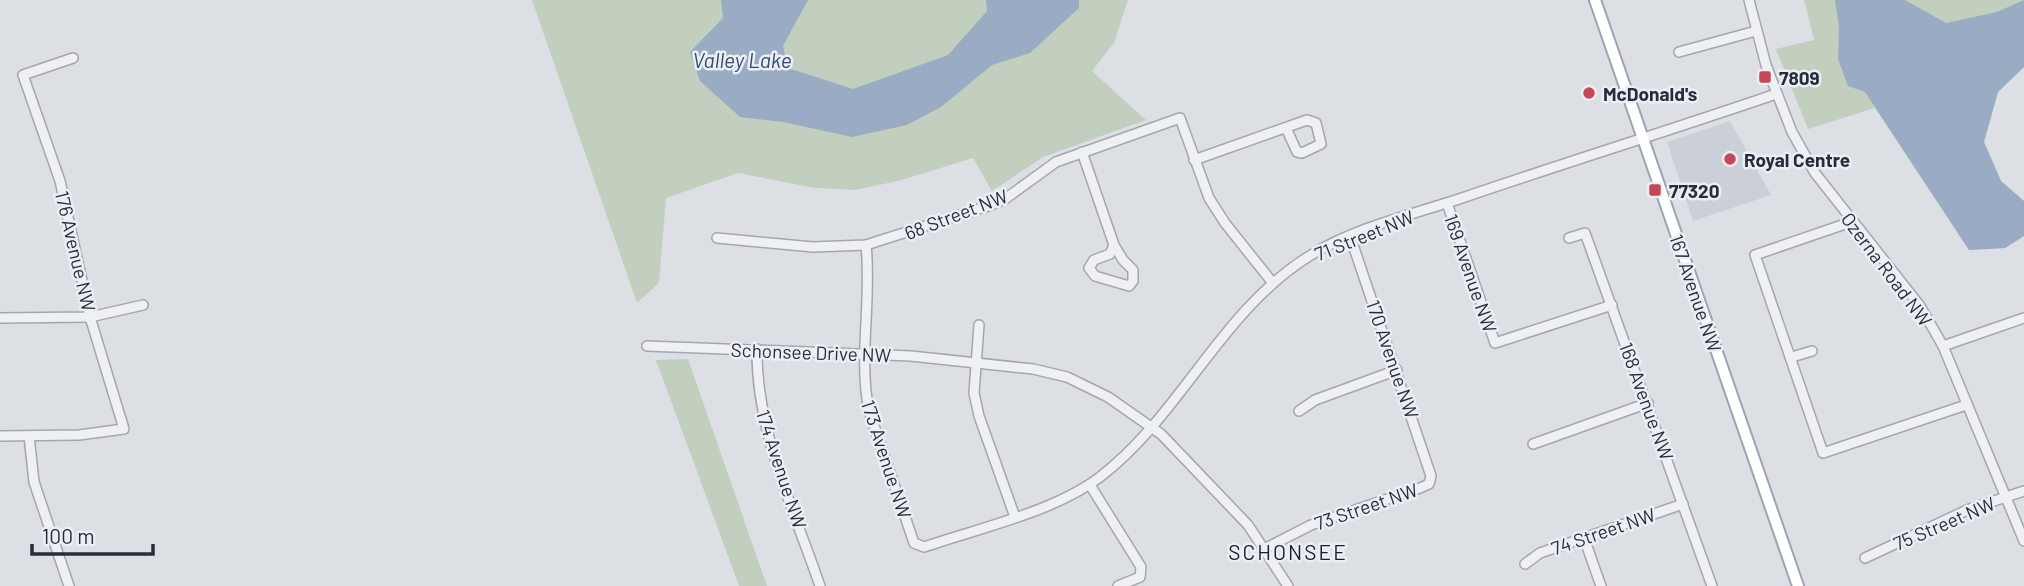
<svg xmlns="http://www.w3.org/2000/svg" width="2024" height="586" font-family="Barlow,sans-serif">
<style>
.built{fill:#cbcfd7}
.green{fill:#c2cfbe}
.water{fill:#99acc4}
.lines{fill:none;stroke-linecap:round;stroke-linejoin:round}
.minor-casing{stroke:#a2a7af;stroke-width:12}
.major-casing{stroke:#9da4b0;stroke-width:14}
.minor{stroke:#eff0f4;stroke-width:9}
.major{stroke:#fff;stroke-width:10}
.poi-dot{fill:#c44855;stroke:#ebeef3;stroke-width:2.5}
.labels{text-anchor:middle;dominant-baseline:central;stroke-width:5;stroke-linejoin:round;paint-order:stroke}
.poi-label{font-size:19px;font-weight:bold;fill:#272d3b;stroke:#ebeef3;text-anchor:start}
.street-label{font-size:19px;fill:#272d3b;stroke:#ebeef3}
.water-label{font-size:21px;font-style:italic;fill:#344b6c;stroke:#ebeef3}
.neighbourhood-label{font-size:21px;letter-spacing:2px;fill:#191f2b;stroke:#ebeef3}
</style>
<rect width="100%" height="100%" fill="#dce0e5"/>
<polygon class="built" points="1730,121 1771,195 1693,221 1667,142"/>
<g class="green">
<polygon points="532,0 1128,0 1114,43 1092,71 1146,120 1043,157 992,191 973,158 898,181 855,190 815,188 738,173 666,198 659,283 637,303"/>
<polygon points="1804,0 2024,0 2024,67 1998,92 1984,142 2001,181 2024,201 2024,236 2005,248 1969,250 1875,108 1808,129 1776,49 1814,40"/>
<polygon points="688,359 767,586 739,586 656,360"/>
</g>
<g class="water">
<polygon points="721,0 808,0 783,46 788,68 853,89 948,55 987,11 986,0 1079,0 1079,8 1030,53 992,65 941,107 907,125 852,137 783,122 740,117 700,81 690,52 723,18"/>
<polygon points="1835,0 1905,0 1946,23 1997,12 2024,0 2024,67 1998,92 1984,142 2001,181 2024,201 2024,236 2005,248 1969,250 1865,92 1848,86 1838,59 1839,27"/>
</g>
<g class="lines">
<defs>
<g id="minor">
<polyline points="1749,0 1766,65 1792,132 1815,173 1920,306 1943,346 2024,541"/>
<polyline points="1679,52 1756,31"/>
<polyline points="1082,152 1114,245 1110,254 1094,260 1089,268 1095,276 1129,286 1133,281 1133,270 1123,260 1114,245"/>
<polyline points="1194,160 1307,120 1316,123 1321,144 1302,153 1297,152 1286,128"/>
<polyline points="1447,203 1495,343 1612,305"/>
<polyline points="1851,222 1755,255 1823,453 1966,405"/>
<polyline points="717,238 813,247 866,245 991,205 1005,199 1056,162 1180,118 1209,198 1225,223 1272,282"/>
<polyline points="1569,238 1585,233 1712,586"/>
<path d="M866,245C872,300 858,357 869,411L914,543L924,547C979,528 1054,512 1100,477C1182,414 1221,310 1311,255C1355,228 1410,215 1459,199C1564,163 1671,130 1776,94"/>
<polyline points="0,318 90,317 143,305"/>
<polyline points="979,325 974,393 979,416 1015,517"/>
<polyline points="647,346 911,356 1033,369 1067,377 1108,397 1161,434 1248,525 1288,586"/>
<polyline points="1943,346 2024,318"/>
<path d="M757,349C756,431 794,510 820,586"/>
<polyline points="1792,357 1812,351"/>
<polyline points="1299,411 1315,400 1397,370"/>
<polyline points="0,436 79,435 124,429 90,317 60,181 23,75 73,58"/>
<polyline points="29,436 34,482 69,586"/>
<polyline points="1533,444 1648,403"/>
<polyline points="1090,485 1141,567 1140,577 1118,586"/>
<polyline points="1584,538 1601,586"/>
<polyline points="1266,548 1311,525 1420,488 1429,484 1431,476 1350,236"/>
<polyline points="1865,558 1967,510 2024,491"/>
<polyline points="1525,564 1540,553 1683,504"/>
</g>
<polyline id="major" points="1595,0 1798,586"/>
</defs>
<use href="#minor" class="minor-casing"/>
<use href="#major" class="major-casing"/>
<use href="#minor" class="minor"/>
<use href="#major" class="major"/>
</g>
<g class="poi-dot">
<rect x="1758" y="70" width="14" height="14" rx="3.5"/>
<circle cx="1589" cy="93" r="7"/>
<circle cx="1730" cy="159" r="7"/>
<rect x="1648" y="183" width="14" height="14" rx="3.5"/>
</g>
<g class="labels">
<g class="poi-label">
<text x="1779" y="77">7809</text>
<text x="1603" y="93">McDonald's</text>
<text x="1744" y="159">Royal Centre</text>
<text x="1669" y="190">77320</text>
</g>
<g class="street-label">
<text transform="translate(956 214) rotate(-21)">68 Street NW</text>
<text transform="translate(1364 235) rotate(-22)">71 Street NW</text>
<text transform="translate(76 251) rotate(77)">176 Avenue NW</text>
<text transform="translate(1887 269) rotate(53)">Ozerna Road NW</text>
<text transform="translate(1471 273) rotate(71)">169 Avenue NW</text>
<text transform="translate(1696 293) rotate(71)">167 Avenue NW</text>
<text transform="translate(811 352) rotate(2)">Schonsee Drive NW</text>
<text transform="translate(1393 359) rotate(71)">170 Avenue NW</text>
<text transform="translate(1647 401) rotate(70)">168 Avenue NW</text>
<text transform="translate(887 459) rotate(72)">173 Avenue NW</text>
<text transform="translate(782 469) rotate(72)">174 Avenue NW</text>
<text transform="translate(1366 506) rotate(-19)">73 Street NW</text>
<text transform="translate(1944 523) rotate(-23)">75 Street NW</text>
<text transform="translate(1603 531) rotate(-19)">74 Street NW</text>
</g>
<g class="water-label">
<text x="742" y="59">Valley Lake</text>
</g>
<g class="neighbourhood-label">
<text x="1288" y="551">SCHONSEE</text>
</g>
</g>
<path d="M32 544v10h121v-10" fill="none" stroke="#272d3b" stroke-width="3.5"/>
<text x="42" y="544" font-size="21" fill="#272d3b" stroke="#ebeef3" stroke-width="5" paint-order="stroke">100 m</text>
</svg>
